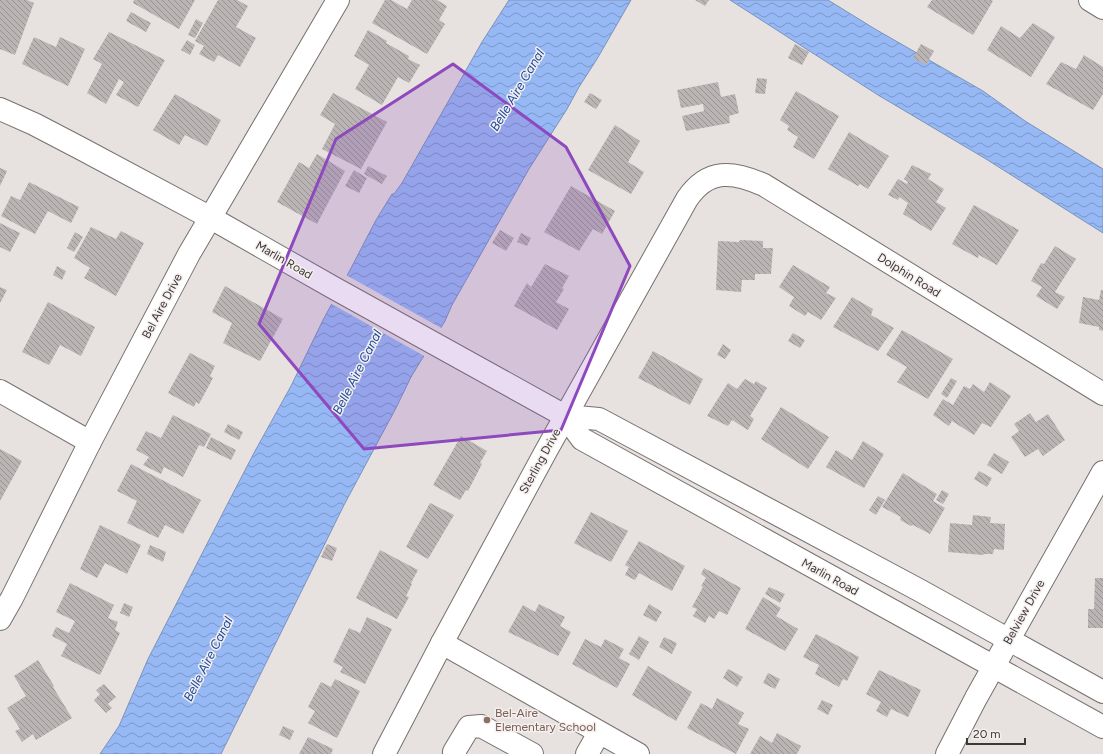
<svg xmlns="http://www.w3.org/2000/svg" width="1103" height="754" font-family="Figtree,sans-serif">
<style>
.water{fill:url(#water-waves);stroke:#7b92bc}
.pier{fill:#e7e2df}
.building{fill:url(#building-back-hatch)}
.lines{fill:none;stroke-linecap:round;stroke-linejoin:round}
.minor-casing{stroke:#76716f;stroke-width:24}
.minor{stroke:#fff;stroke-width:22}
.marked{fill:#8d49bd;fill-opacity:0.2;stroke:#8d49bd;stroke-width:3;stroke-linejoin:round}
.education-dot{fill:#8d6e63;stroke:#f5efed;stroke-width:1.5}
.labels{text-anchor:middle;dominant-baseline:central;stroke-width:3;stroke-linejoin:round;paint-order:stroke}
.street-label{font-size:12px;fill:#3b3837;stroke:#f5efed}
.education-label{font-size:12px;fill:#785e54;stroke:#f5efed;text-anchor:start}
.water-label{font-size:13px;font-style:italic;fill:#1b4ba0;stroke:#f5efed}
</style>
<defs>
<pattern id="water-waves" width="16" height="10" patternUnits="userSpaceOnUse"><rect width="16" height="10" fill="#96b9f5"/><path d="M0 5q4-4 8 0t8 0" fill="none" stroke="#7c97c7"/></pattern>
<pattern id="building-back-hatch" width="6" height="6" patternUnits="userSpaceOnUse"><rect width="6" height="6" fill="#bab4b4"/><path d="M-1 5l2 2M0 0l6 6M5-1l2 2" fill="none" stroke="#989393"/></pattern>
</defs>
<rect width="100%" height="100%" fill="#e7e2df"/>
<g class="water">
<polygon points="509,0 631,0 597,59 579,87 567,109 529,169 452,305 445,321 411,377 396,408 344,505 221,754 100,754 119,726 148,659 228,503 255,451 291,386 323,320 349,272 376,220 392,194 394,194 402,183 482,42"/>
<polygon points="730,0 828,0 875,29 983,91 1025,121 1103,169 1103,233 986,159 878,95"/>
</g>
<polygon class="pier" points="346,275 443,329 426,357 330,303"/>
<g class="building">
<polygon points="0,0 27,0 34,3 15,55 0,49"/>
<polygon points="134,0 195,0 179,29 133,3"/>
<polygon points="218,0 237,0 248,6 236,27 256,38 240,67 218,55 214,62 199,54 204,46 195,41"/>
<polygon points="385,0 391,0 407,9 412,0 437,0 447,6 439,20 445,24 427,54 372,23"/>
<polygon points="695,0 709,0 705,6"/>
<polygon points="932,0 991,0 993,1 973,35 927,7"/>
<polygon points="131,12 151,23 146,32 126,21"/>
<polygon points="196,19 203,23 195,38 188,35"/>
<polygon points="1033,23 1055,37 1031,77 987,50 1001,26 1020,38"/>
<polygon points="368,30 387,41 386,43 409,56 408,59 420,65 409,83 398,77 382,105 355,89 369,65 354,56"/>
<polygon points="109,32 165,60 138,107 116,95 124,82 119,79 106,104 87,93 102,64 93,59"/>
<polygon points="34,37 56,47 60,37 85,49 68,86 22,64"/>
<polygon points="187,40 195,45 190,55 181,50"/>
<polygon points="795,44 809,52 802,65 788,58"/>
<polygon points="921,44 934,51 926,65 913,58"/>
<polygon points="1084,55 1103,67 1103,94 1093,110 1046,84 1061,62 1076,69"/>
<polygon points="757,78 767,79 765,94 755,93"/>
<polygon points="718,82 721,97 735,94 739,113 729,116 730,123 686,131 682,116 704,111 703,104 681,108 677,90"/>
<polygon points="796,91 839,116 814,159 793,147 798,137 787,130 789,126 780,120"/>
<polygon points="333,93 387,122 361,169 322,149 335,124 320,115"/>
<polygon points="590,93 602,100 596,109 584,102"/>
<polygon points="175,94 221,120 207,146 185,135 179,145 153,130"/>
<polygon points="615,125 640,141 628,162 644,172 631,194 588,170"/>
<polygon points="849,132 889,156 868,189 860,184 858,186 828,169"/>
<polygon points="317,154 345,171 317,224 277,202 299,162 309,168"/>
<polygon points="912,165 931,174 928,179 944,189 936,202 946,208 931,231 903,214 908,203 899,197 898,200 888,195 898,179 907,184 908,182 904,179"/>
<polygon points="368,166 387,176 382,184 364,174"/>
<polygon points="0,168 7,171 0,186"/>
<polygon points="354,170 367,178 359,193 345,186"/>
<polygon points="29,182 79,207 71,223 48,211 35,234 1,216 11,196 20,200"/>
<polygon points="571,186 615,211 602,234 593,229 579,251 544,232"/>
<polygon points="974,205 1019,230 997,265 979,255 978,258 952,244"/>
<polygon points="0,223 20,233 10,252 0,247"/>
<polygon points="91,227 116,239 121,231 144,243 116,296 84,278 90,268 74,258"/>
<polygon points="500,230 514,238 506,251 492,243"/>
<polygon points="75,232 83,237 74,252 67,248"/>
<polygon points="521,233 531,238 527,246 517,242"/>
<polygon points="740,240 763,241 763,248 773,248 771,274 755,274 755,280 742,280 741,292 716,290 718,241 739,242"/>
<polygon points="1055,246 1076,259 1055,292 1065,297 1057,309 1036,296 1042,287 1031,281 1041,263 1044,264"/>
<polygon points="545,264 569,276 562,288 564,289 556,302 569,309 557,330 514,306 527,283 531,287"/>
<polygon points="793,265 830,287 826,293 836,298 821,320 808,312 805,316 789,306 794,297 779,287"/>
<polygon points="57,266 66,271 62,280 53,275"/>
<polygon points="225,286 283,319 260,361 223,343 232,323 212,312"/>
<polygon points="0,287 7,290 0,303"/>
<polygon points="1101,290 1103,290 1103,331 1099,330 1099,327 1079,323 1083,297 1099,300"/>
<polygon points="852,297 873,309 871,315 894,328 878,351 833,327"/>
<polygon points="48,302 95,327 81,356 60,345 49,365 22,352"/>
<polygon points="902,330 953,359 928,399 897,382 907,367 886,355"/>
<polygon points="793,333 805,340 800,348 788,341"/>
<polygon points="723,344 731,350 725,359 717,355"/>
<polygon points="653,351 703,379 690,405 638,378"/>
<polygon points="190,353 215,366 210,376 213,378 199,404 196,402 194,407 168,393"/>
<polygon points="951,378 957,381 947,398 941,394"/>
<polygon points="745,379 754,384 756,381 767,388 750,416 754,419 748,430 732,420 728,426 707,416 728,383 737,389"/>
<polygon points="990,382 1011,396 991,427 982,423 974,435 952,421 949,426 933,415 943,399 953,405 964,386 970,389 973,384 984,392"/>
<polygon points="781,407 829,437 808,469 761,439"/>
<polygon points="1030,413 1036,422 1048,414 1065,440 1043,456 1038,449 1025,457 1011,437 1019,431 1014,424"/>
<polygon points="173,415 211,434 204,447 199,445 183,477 164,467 161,474 143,465 149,457 136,450 146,431 161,438"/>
<polygon points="228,424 243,432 239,440 224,432"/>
<polygon points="461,436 487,451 480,463 482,464 468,491 466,490 460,500 433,485"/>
<polygon points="211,437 236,450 231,460 206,448"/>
<polygon points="863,441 884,454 864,488 826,467 836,450 852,460"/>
<polygon points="0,449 22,461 0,501"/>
<polygon points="994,453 1009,462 1002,474 987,465"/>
<polygon points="131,464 201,500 183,534 165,525 158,538 127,523 137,501 117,491"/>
<polygon points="979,471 992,478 987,487 974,479"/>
<polygon points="903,473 937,494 933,501 945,508 930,534 913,525 911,526 900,520 901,517 882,507"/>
<polygon points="942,490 949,494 943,504 936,500"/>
<polygon points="878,496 885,500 876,515 869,510"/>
<polygon points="430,503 454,515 428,559 406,547"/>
<polygon points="591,512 628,531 611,562 574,543"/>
<polygon points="973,515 991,517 990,523 1005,524 1004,550 994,549 993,554 984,554 983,555 948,552 950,523 972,525"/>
<polygon points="100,525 141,545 127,574 105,563 97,578 80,569"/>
<polygon points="639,541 685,566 672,591 639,573 635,580 625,575 629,567 625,565"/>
<polygon points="327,544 337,548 332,561 321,557"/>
<polygon points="150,545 166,552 163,562 147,554"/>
<polygon points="380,550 418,570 411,583 412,584 406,596 409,597 397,619 356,598"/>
<polygon points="704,568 741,588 727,615 719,611 714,619 709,616 705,623 693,616 697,609 692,607 703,587 701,586 706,578 701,574"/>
<polygon points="1095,578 1103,578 1103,628 1088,628 1088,609 1094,609"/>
<polygon points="70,583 114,605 108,618 118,622 115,630 120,633 100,675 61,656 67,644 52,636 56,627 69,633 75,621 56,612"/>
<polygon points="769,587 785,594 780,603 765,594"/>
<polygon points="763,597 781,608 776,616 798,629 785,651 745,629"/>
<polygon points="124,603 133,607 129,617 120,613"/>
<polygon points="539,604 565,617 560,626 571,632 558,656 508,632 523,605 535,612"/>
<polygon points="649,604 662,612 656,622 643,615"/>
<polygon points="367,617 392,629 365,684 340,672 343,667 333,662 349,628 360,633"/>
<polygon points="816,634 859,657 847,681 843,679 839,687 815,674 819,665 803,657"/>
<polygon points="639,636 649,642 639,660 629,654"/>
<polygon points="664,637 677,643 672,654 659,647"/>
<polygon points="585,639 601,647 605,639 624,649 619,658 630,664 617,688 572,664"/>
<polygon points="38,660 54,686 53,687 72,718 36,740 33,734 22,742 15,731 20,729 7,708 26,696 14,676"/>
<polygon points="648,666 692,692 676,721 632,695"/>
<polygon points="728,669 743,677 737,687 723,678"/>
<polygon points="879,670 921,690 908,717 891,709 887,717 876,711 881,702 866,694"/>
<polygon points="768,673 780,679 775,689 763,683"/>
<polygon points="335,679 360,691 337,738 308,723 315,711 308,707 321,682 331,687"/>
<polygon points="104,684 116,697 108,704 112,708 106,713 94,700 100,694 96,690"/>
<polygon points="717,698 744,713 738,724 749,729 736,754 687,728 701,703 712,709"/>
<polygon points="822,700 833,705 828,715 817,709"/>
<polygon points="283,726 294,731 290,740 279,735"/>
<polygon points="777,733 801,746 797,754 750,754 760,736 772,743"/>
<polygon points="308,737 333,749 331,754 299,754"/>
</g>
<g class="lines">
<defs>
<g id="minor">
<polyline points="1090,0 1103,8"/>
<polyline points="0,109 34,124 80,148 211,218 334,288 565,416 599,419 919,590 1103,692"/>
<polyline points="0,391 90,442"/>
<polyline points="565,416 582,439 1103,727"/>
<polyline points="0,619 12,598 90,442 189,254 338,0"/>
<polyline points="442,643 638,754"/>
<path d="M384,754L442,643L546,451L687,199C708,168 733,171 764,185L1103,394"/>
<polyline points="455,754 454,752 469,727 481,726 532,754"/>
<polyline points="587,754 599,733"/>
<polyline points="947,754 976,698 1103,472"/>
</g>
</defs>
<use href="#minor" class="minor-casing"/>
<use href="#minor" class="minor"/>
</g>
<path class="marked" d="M453,64L566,147L630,266L561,430L364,449L259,324L336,139Z"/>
<circle class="education-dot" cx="487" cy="720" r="4"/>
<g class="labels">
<g class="street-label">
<text transform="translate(284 260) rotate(30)">Marlin Road</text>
<text transform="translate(909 275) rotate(32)">Dolphin Road</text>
<text transform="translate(162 306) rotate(-62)">Bel Aire Drive</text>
<text transform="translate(540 461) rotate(-61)">Sterling Drive</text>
<text transform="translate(830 577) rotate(29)">Marlin Road</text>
<text transform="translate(1024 612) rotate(-61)">Belview Drive</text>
</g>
<g class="education-label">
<text x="495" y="713">Bel-Aire<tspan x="495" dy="14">Elementary School</tspan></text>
</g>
<g class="water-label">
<text transform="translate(517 90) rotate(-59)">Belle Aire Canal</text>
<text transform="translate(357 372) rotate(-63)">Belle Aire Canal</text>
<text transform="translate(208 659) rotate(-63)">Belle Aire Canal</text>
</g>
</g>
<path d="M967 738v6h58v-6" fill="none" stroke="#3b3837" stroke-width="2"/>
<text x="973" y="738" font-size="12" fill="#3b3837" stroke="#f5efed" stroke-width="3" paint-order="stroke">20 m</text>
</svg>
